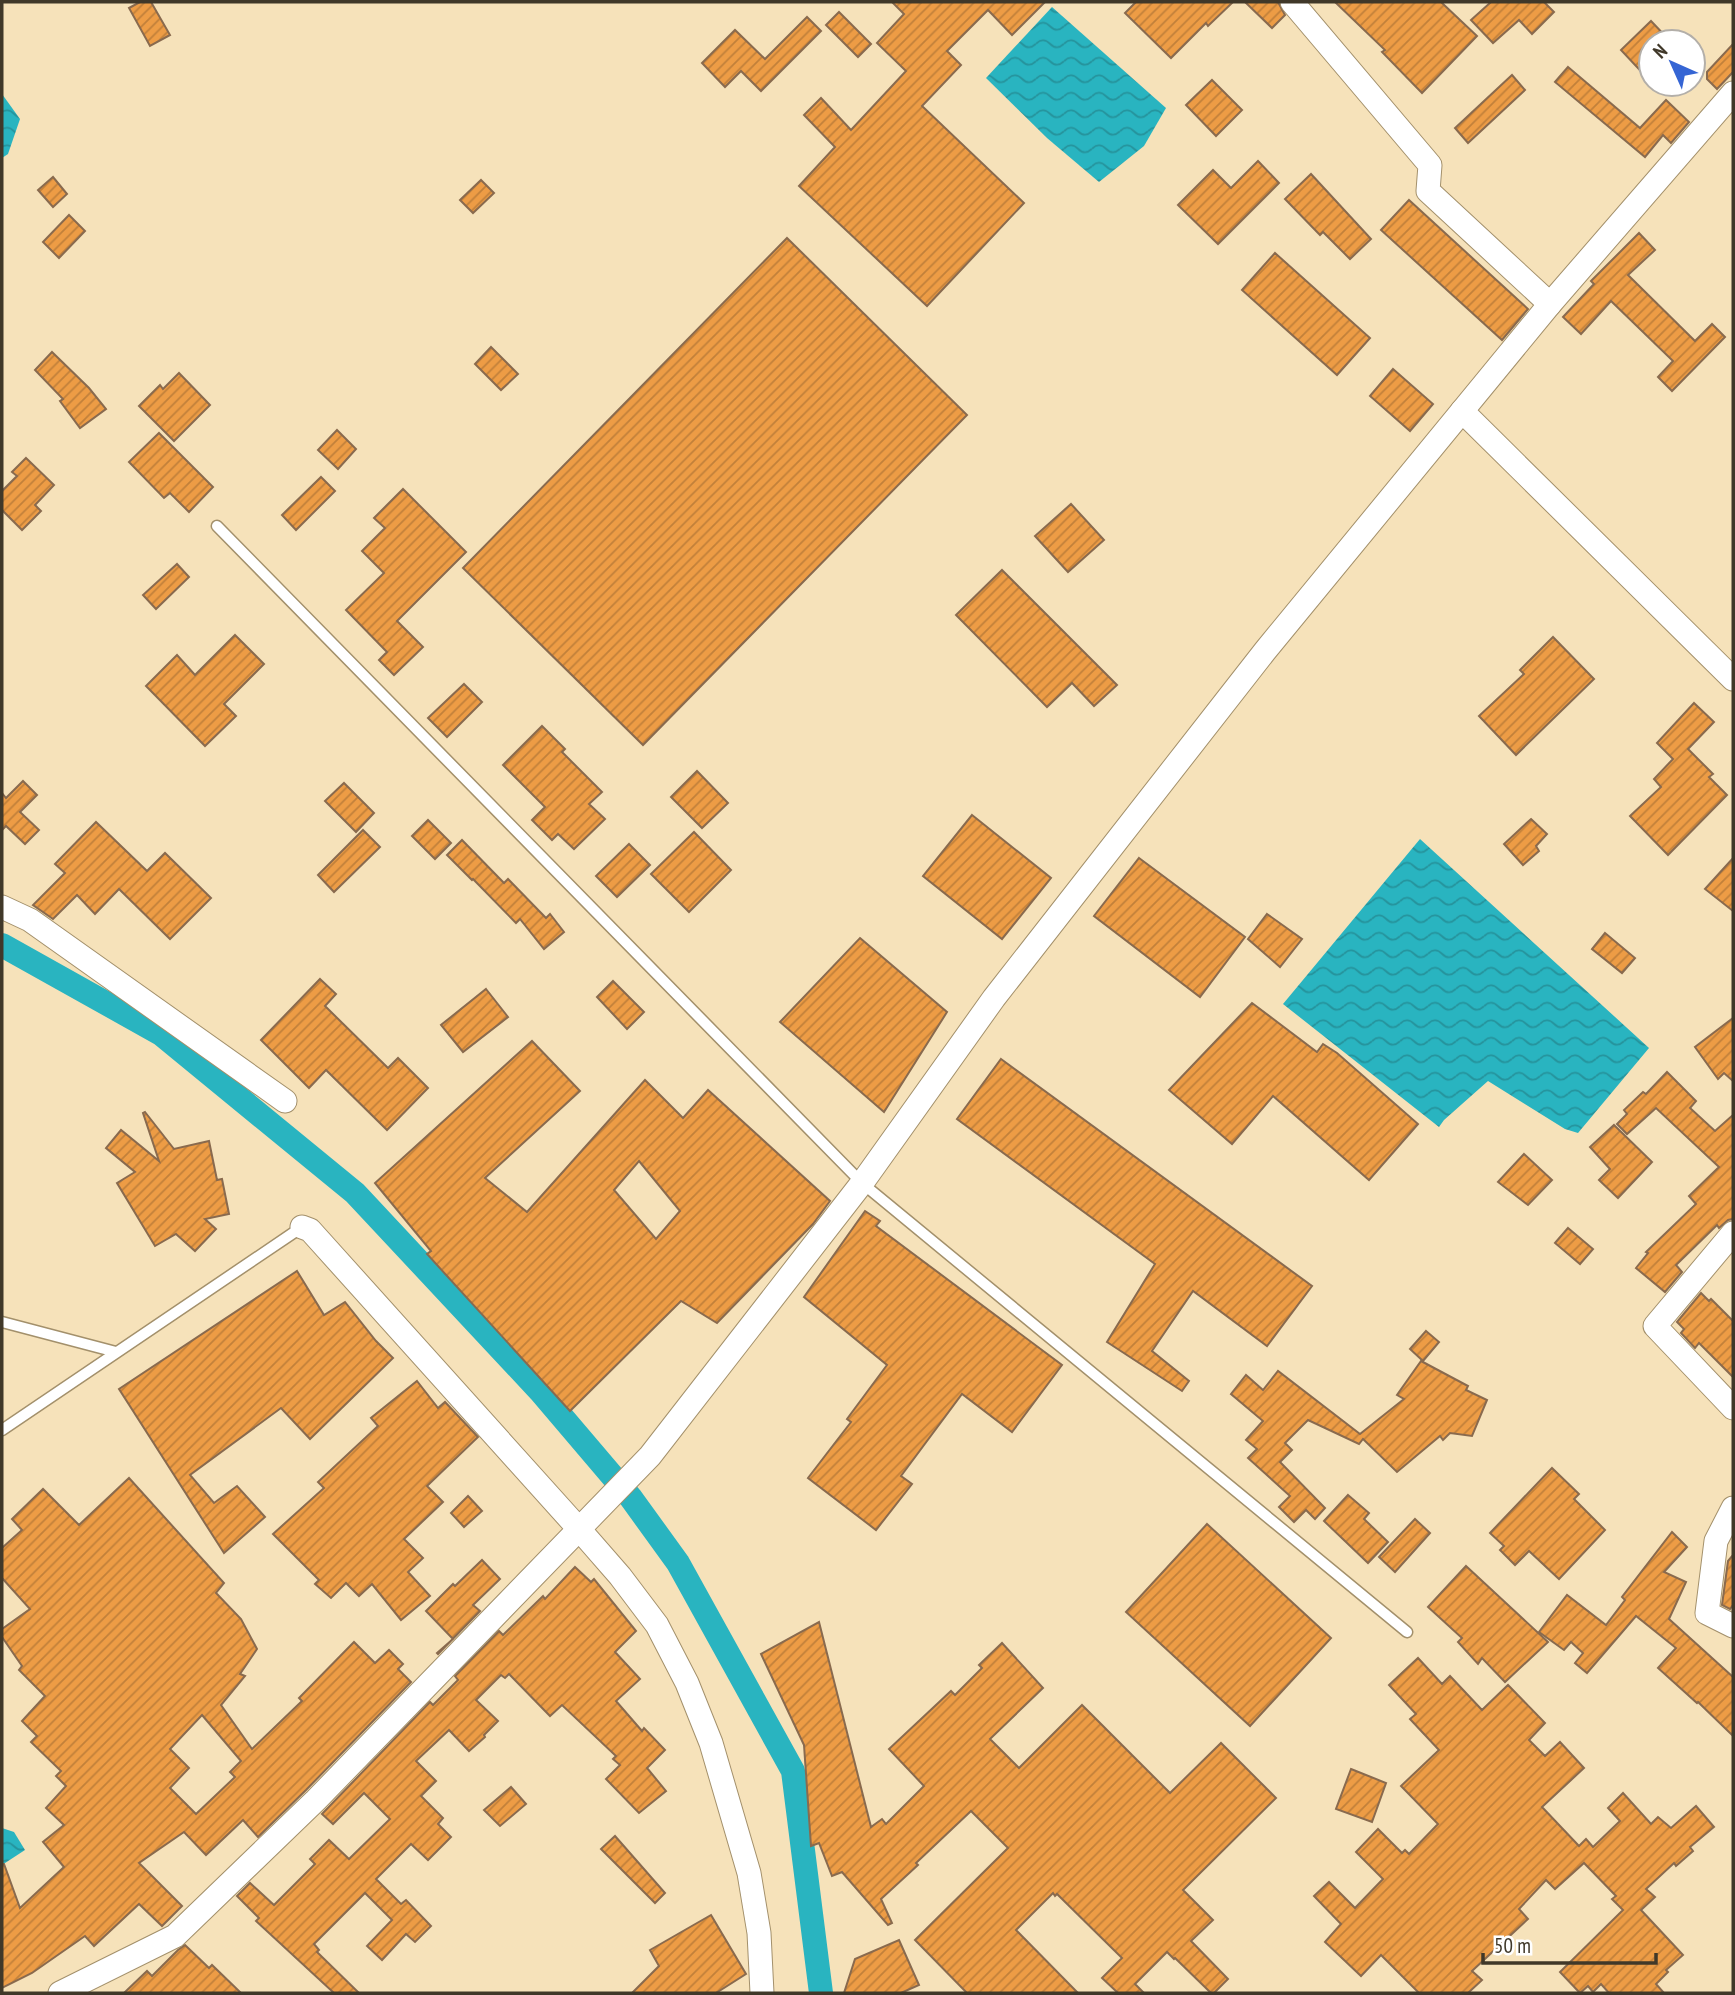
<svg xmlns="http://www.w3.org/2000/svg" width="1735" height="1995" font-family="'PT Sans Narrow',sans-serif">
<style>
.water{fill:url(#water-waves)}
.lines{fill:none;stroke-linecap:round;stroke-linejoin:round}
.canal{stroke:#29b4c0;stroke-width:24}
.building{fill:url(#building-hatch);stroke:#896a4e;stroke-width:2;fill-rule:evenodd}
.service-casing{stroke:#a3906b;stroke-width:13}
.minor-casing{stroke:#a3906b;stroke-width:25}
.service{stroke:#fff;stroke-width:10}
.minor{stroke:#fff;stroke-width:23}
</style>
<defs>
<pattern id="water-waves" width="16" height="10" patternUnits="userSpaceOnUse" patternTransform="scale(1.75)"><rect width="16" height="10" fill="#29b4c0"/><path d="M0 5q4-4 8 0t8 0" fill="none" stroke="#25939c"/></pattern>
<pattern id="building-hatch" width="6" height="6" patternUnits="userSpaceOnUse" patternTransform="scale(1.75)"><rect width="6" height="6" fill="#ed9c45"/><path d="M-1 1l2-2M0 6l6-6M5 7l2-2" fill="none" stroke="#c1803a"/></pattern>
</defs>
<rect width="100%" height="100%" fill="#f6e2ba"/>
<g class="water">
<polygon points="1052,7 1166,108 1144,146 1099,182 1047,138 986,78"/>
<polygon points="2,94 20,119 8,154 2,158"/>
<polygon points="1420,839 1649,1048 1578,1133 1565,1129 1488,1081 1444,1120 1439,1127 1283,1004"/>
<polygon points="2,1828 14,1832 25,1850 2,1865"/>
</g>
<g class="lines">
<polyline class="canal" points="2,945 161,1034 355,1193 540,1391 631,1498 678,1563 793,1771 821,1993"/>
</g>
<g class="building">
<polygon points="140,2 151,2 170,35 150,46 129,8"/>
<polygon points="892,2 1045,2 1012,35 988,10 947,51 961,65 922,106 1024,203 927,306 799,186 835,147 804,115 821,98 851,130 906,71 877,43 904,14"/>
<polygon points="1136,2 1233,2 1208,26 1206,23 1171,58 1125,13"/>
<polygon points="1245,2 1278,2 1285,15 1272,28"/>
<polygon points="1335,2 1441,2 1477,36 1422,93 1382,52 1385,50"/>
<polygon points="1491,2 1544,2 1554,12 1532,34 1519,20 1493,43 1471,20"/>
<polygon points="839,12 871,44 858,57 826,25"/>
<polygon points="807,17 821,31 761,91 741,71 725,87 702,63 735,30 765,59"/>
<polygon points="1651,21 1671,42 1651,42 1651,82 1621,50"/>
<polygon points="1733,44 1733,72 1717,89 1707,79 1707,72"/>
<polygon points="1568,67 1640,128 1666,100 1689,122 1671,143 1663,135 1645,157 1555,82"/>
<polygon points="1512,75 1525,90 1468,143 1455,128"/>
<polygon points="1212,80 1242,110 1216,136 1186,105"/>
<polygon points="1258,161 1279,183 1218,244 1178,205 1213,170 1231,188"/>
<polygon points="1311,174 1371,239 1350,259 1323,232 1320,235 1285,199"/>
<polygon points="53,177 67,194 53,207 38,190"/>
<polygon points="481,180 494,193 473,213 460,200"/>
<polygon points="1409,200 1528,309 1502,340 1381,230"/>
<polygon points="69,215 85,231 59,258 43,242"/>
<polygon points="1639,233 1655,250 1628,275 1695,341 1712,324 1725,337 1672,391 1658,377 1673,361 1611,301 1581,334 1563,317 1594,284 1591,281"/>
<polygon points="787,238 967,415 643,745 463,568"/>
<polygon points="1275,253 1370,338 1337,375 1242,290"/>
<polygon points="491,347 518,374 501,390 475,364"/>
<polygon points="52,352 89,388 106,409 80,428 60,401 63,399 35,370"/>
<polygon points="1393,369 1433,404 1410,431 1370,396"/>
<polygon points="179,373 210,405 174,441 139,406 160,385 163,389"/>
<polygon points="337,430 356,449 338,469 318,450"/>
<polygon points="159,433 213,487 189,512 170,493 164,498 129,462"/>
<polygon points="26,458 54,485 35,505 41,511 22,530 2,510 2,491 17,476 12,472"/>
<polygon points="321,477 335,491 296,530 282,515"/>
<polygon points="403,489 466,552 397,621 423,647 394,675 379,660 387,652 346,610 384,573 362,551 385,528 374,518"/>
<polygon points="1071,504 1104,540 1068,572 1035,536"/>
<polygon points="177,564 189,577 156,609 143,595"/>
<polygon points="1002,570 1117,685 1094,706 1072,683 1047,707 956,615"/>
<polygon points="235,635 264,664 224,704 236,716 205,746 146,686 177,655 195,675"/>
<polygon points="1553,637 1594,679 1516,755 1479,716 1524,674 1520,670"/>
<polygon points="464,684 482,702 447,737 428,718"/>
<polygon points="1694,703 1714,722 1688,749 1713,774 1709,777 1727,795 1668,855 1630,816 1661,787 1654,779 1673,759 1657,743"/>
<polygon points="542,726 565,749 562,752 602,792 589,804 605,819 574,849 558,834 552,840 532,820 545,807 503,765"/>
<polygon points="697,771 728,803 702,828 671,797"/>
<polygon points="23,781 37,795 20,812 39,830 25,844 6,826 2,830 2,793 6,798"/>
<polygon points="344,783 374,813 356,832 325,801"/>
<polygon points="972,815 1051,878 1002,939 923,876"/>
<polygon points="1531,819 1547,834 1536,846 1539,851 1523,865 1504,844"/>
<polygon points="428,820 451,843 435,859 412,836"/>
<polygon points="96,822 147,871 165,853 211,898 170,939 119,889 95,914 77,895 53,919 33,905 65,873 55,864"/>
<polygon points="363,830 380,847 334,892 318,875"/>
<polygon points="694,832 731,870 689,912 651,874"/>
<polygon points="462,840 504,883 508,879 546,918 550,914 564,932 544,949 520,919 516,923 473,879 472,880 447,855"/>
<polygon points="629,844 650,865 617,897 596,876"/>
<polygon points="1139,858 1245,937 1200,997 1094,916"/>
<polygon points="1733,858 1733,911 1705,889"/>
<polygon points="1267,914 1302,939 1280,967 1248,939"/>
<polygon points="1605,933 1635,958 1622,973 1592,949"/>
<polygon points="860,938 947,1012 884,1112 780,1022"/>
<polygon points="320,979 336,994 325,1006 388,1068 398,1058 428,1088 387,1130 326,1070 309,1088 261,1040"/>
<polygon points="613,981 644,1012 627,1029 597,997"/>
<polygon points="486,989 508,1017 463,1052 441,1025"/>
<polygon points="1252,1003 1317,1052 1323,1044 1337,1053 1418,1124 1369,1180 1273,1096 1232,1144 1169,1090"/>
<polygon points="1733,1018 1733,1081 1724,1073 1718,1079 1695,1047"/>
<path d="M532,1041L580,1091L485,1178L527,1212L645,1080L683,1118L708,1090L830,1201L813,1224L717,1323L681,1301L570,1411L427,1254L431,1251L375,1183ZM639,1161L680,1211L656,1239L614,1190Z"/>
<polygon points="1001,1059 1312,1286 1267,1346 1193,1291 1152,1351 1189,1381 1182,1391 1107,1342 1155,1264 957,1119"/>
<polygon points="1667,1072 1696,1101 1690,1108 1715,1131 1733,1115 1733,1219 1728,1220 1719,1228 1717,1225 1676,1265 1682,1272 1665,1292 1636,1268 1648,1253 1646,1252 1696,1204 1689,1196 1719,1167 1656,1108 1627,1134 1617,1124 1627,1114 1624,1110 1643,1092 1646,1094"/>
<polygon points="145,1112 174,1149 209,1141 217,1180 222,1179 229,1214 205,1219 216,1229 195,1251 176,1234 155,1246 117,1183 135,1172 106,1148 121,1130 159,1161 143,1113"/>
<polygon points="1614,1125 1652,1162 1618,1198 1599,1180 1610,1169 1590,1147"/>
<polygon points="1524,1154 1552,1180 1528,1205 1498,1182"/>
<polygon points="865,1211 880,1221 876,1226 1062,1365 1012,1432 962,1394 901,1476 912,1484 876,1530 808,1478 851,1422 847,1419 887,1365 804,1297"/>
<polygon points="1568,1228 1593,1249 1580,1264 1555,1243"/>
<polygon points="297,1271 324,1315 345,1302 376,1341 393,1358 310,1439 281,1408 190,1475 214,1503 237,1486 265,1517 224,1553 119,1389"/>
<polygon points="1701,1293 1709,1301 1711,1299 1733,1321 1733,1377 1699,1343 1695,1348 1681,1333 1684,1329 1677,1322"/>
<polygon points="1426,1331 1439,1342 1423,1361 1410,1349"/>
<polygon points="1421,1361 1468,1386 1466,1390 1487,1400 1472,1436 1450,1433 1443,1440 1440,1436 1397,1472 1363,1439 1359,1444 1308,1420 1285,1443 1292,1450 1280,1462 1325,1508 1315,1519 1306,1510 1294,1522 1279,1507 1290,1496 1248,1458 1257,1449 1246,1440 1263,1421 1231,1394 1246,1375 1263,1390 1278,1371 1360,1434 1404,1399 1397,1395"/>
<polygon points="417,1381 438,1408 445,1402 478,1437 427,1486 443,1502 404,1539 423,1558 408,1572 430,1596 401,1620 372,1584 359,1596 346,1583 331,1598 315,1584 319,1580 273,1534 324,1488 318,1482 378,1426 371,1418"/>
<polygon points="1552,1468 1579,1494 1574,1499 1605,1530 1559,1579 1529,1551 1515,1565 1500,1550 1504,1546 1490,1533"/>
<path d="M129,1478L224,1583L216,1593L241,1619L257,1649L240,1674L245,1676L221,1705L252,1749L302,1701L299,1698L354,1642L375,1663L389,1650L403,1664L398,1669L411,1682L306,1790L258,1837L243,1820L206,1855L184,1832L139,1863L182,1906L162,1926L139,1904L94,1946L85,1936L32,1973L2,1988V1864H4L20,1908L64,1867L43,1842L64,1825L46,1808L66,1786L56,1776L61,1771L31,1742L37,1736L22,1721L45,1696L19,1670L22,1666L2,1637V1629L30,1609L2,1578V1548L22,1530L12,1519L43,1489L79,1525ZM202,1715L241,1761L230,1772L235,1777L196,1814L170,1788L189,1768L170,1749Z"/>
<polygon points="1348,1495 1369,1513 1364,1519 1388,1542 1368,1563 1324,1521"/>
<polygon points="468,1496 482,1511 464,1527 451,1513"/>
<polygon points="1415,1519 1430,1533 1395,1572 1379,1557"/>
<polygon points="1207,1524 1331,1638 1250,1726 1126,1612"/>
<polygon points="1672,1532 1687,1547 1664,1572 1686,1582 1669,1619 1733,1677 1733,1736 1698,1702 1697,1703 1658,1668 1676,1648 1636,1616 1587,1673 1575,1663 1583,1653 1571,1642 1564,1650 1539,1632 1567,1595 1606,1625 1625,1600 1622,1597"/>
<polygon points="1733,1555 1733,1605 1730,1609 1722,1605 1728,1561"/>
<polygon points="482,1560 500,1579 473,1605 480,1611 438,1654 437,1653 453,1639 426,1611 453,1584 455,1586"/>
<polygon points="1466,1566 1548,1642 1505,1682 1482,1658 1478,1664 1458,1642 1462,1638 1428,1607"/>
<polygon points="575,1567 591,1582 594,1579 636,1631 615,1652 640,1679 616,1701 642,1731 644,1728 665,1750 647,1768 666,1791 639,1813 606,1779 620,1765 613,1759 616,1756 562,1705 550,1716 509,1674 505,1678 501,1675 476,1700 498,1721 484,1735 485,1737 469,1751 449,1730 416,1761 436,1781 421,1796 443,1818 438,1824 451,1837 428,1860 411,1844 376,1879 401,1904 406,1900 431,1926 415,1942 406,1934 382,1960 367,1946 392,1920 365,1893 314,1944 319,1950 317,1952 359,1993 334,1993 256,1921 259,1918 237,1896 250,1883 274,1905 315,1864 310,1859 329,1840 349,1859 390,1819 364,1793 333,1824 322,1814 430,1702 433,1705 458,1680 455,1676 499,1631 503,1635 543,1596 545,1599"/>
<polygon points="819,1622 871,1827 882,1819 886,1824 924,1786 889,1749 951,1691 955,1695 982,1668 979,1665 1002,1643 1043,1688 990,1739 1019,1768 1082,1705 1170,1793 1221,1743 1276,1798 1183,1890 1213,1920 1191,1941 1228,1979 1214,1993 1211,1993 1175,1958 1174,1959 1167,1952 1135,1984 1144,1993 1118,1993 1102,1978 1122,1958 1057,1894 1055,1896 1053,1893 1016,1930 1078,1993 967,1993 915,1940 1008,1848 971,1811 916,1863 918,1865 881,1899 892,1923 888,1925 842,1872 832,1876 819,1843 811,1846 804,1745 761,1654"/>
<polygon points="1418,1658 1442,1684 1450,1676 1482,1710 1508,1685 1545,1723 1529,1740 1545,1756 1560,1742 1584,1768 1542,1807 1579,1846 1586,1839 1593,1847 1620,1821 1608,1808 1623,1793 1651,1824 1658,1817 1671,1828 1696,1806 1714,1827 1690,1847 1693,1851 1676,1866 1674,1863 1646,1889 1655,1897 1641,1910 1683,1955 1666,1970 1668,1972 1656,1984 1664,1993 1609,1993 1601,1984 1593,1992 1588,1986 1580,1993 1560,1972 1623,1910 1612,1899 1616,1896 1584,1863 1555,1889 1546,1880 1519,1909 1528,1919 1472,1971 1482,1980 1468,1993 1419,1993 1381,1955 1361,1976 1325,1942 1341,1924 1314,1896 1329,1882 1355,1908 1383,1879 1356,1852 1378,1829 1402,1853 1405,1850 1409,1854 1438,1824 1401,1786 1439,1750 1410,1719 1416,1714 1389,1685"/>
<polygon points="1351,1769 1386,1783 1372,1822 1336,1809"/>
<polygon points="511,1787 526,1804 500,1826 484,1810"/>
<polygon points="615,1836 665,1893 655,1903 601,1849"/>
<polygon points="711,1915 746,1974 716,1993 632,1993 659,1966 650,1950"/>
<polygon points="899,1940 919,1985 901,1993 844,1993 855,1959"/>
<polygon points="185,1945 209,1968 212,1965 241,1993 124,1993 147,1971 152,1976 178,1950"/>
</g>
<g class="lines">
<defs>
<g id="service">
<polyline points="217,526 862,1183 1407,1632"/>
<polyline points="2,1322 116,1352"/>
<polyline points="2,1430 302,1227"/>
</g>
<g id="minor">
<polyline points="1292,2 1430,165 1428,191 1550,304"/>
<polyline points="1462,411 1733,679"/>
<polyline points="2,907 30,920 285,1101"/>
<polyline points="302,1227 310,1230 579,1529 620,1576 657,1625 687,1683 711,1743 749,1873 759,1933 762,1993"/>
<polyline points="1733,1233 1655,1326 1733,1408"/>
<polyline points="1733,1508 1716,1541 1707,1613 1733,1626"/>
<polyline points="60,1993 175,1936 316,1800 650,1456 862,1183 994,998 1265,651 1550,304 1733,93"/>
</g>
</defs>
<use href="#service" class="service-casing"/>
<use href="#minor" class="minor-casing"/>
<use href="#service" class="service"/>
<use href="#minor" class="minor"/>
</g>
<rect width="1735" height="1995" fill="none" stroke="#403829" stroke-width="7"/>
<g transform="translate(1672 63) rotate(315)"><circle r="33" fill="#ffffff" stroke="#b3afa9" stroke-width="2"/>
<path d="M0-5L12 26L0 18L-12 26Z" fill="#3565d4"/>
<text y="-10" font-size="19" font-weight="bold" text-anchor="middle" fill="#403829">N</text>
</g>
<path d="M1483 1953v10h173v-10" fill="none" stroke="#403829" stroke-width="3.5"/>
<text x="1494" y="1953" font-size="21" fill="#403829" stroke="#ffffff" stroke-width="5" paint-order="stroke">50 m</text>
</svg>
